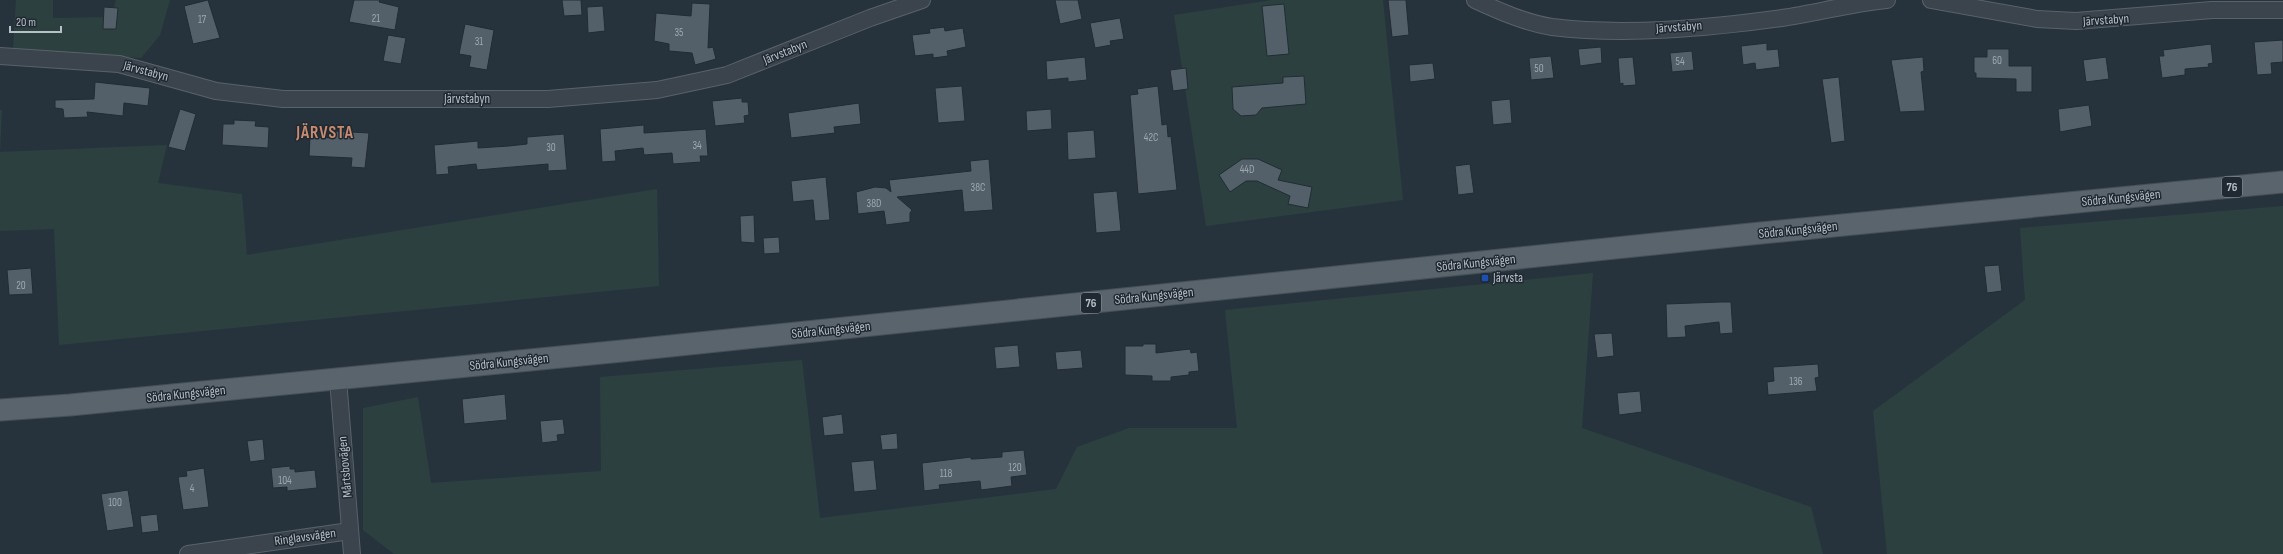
<svg xmlns="http://www.w3.org/2000/svg" width="2283" height="554" font-family="'Sofia Sans Condensed',sans-serif">
<style>
.green{fill:#2c413f}
.building{fill:#536069;stroke:#222b34}
.lines{fill:none;stroke-linecap:round;stroke-linejoin:round}
.minor-casing{stroke:#59626a;stroke-width:18}
.major-casing{stroke:#475059;stroke-width:23}
.minor{stroke:#3b444d;stroke-width:16}
.major{stroke:#59646c;stroke-width:21}
.transit-dot{fill:#1a4fb4;stroke:#202932;stroke-width:1.5}
.labels{text-anchor:middle;dominant-baseline:central;stroke-width:3;stroke-linejoin:round;paint-order:stroke}
.number-label{font-size:11px;fill:#9ea7b0}
.shield{fill:#202932;stroke:#8a929a;stroke-width:1}
.shield-label{font-size:12px;font-weight:bold;fill:#b7bfc7}
.street-label{font-size:13px;fill:#b7bfc7;stroke:#202932}
.poi-label{font-size:13px;fill:#b7bfc7;stroke:#202932;text-anchor:start}
.district-label{font-size:17px;font-weight:bold;letter-spacing:1px;fill:#ca8c70;stroke:#202932}
</style>
<rect width="100%" height="100%" fill="#27333c"/>
<g class="green">
<polygon points="16,0 53,0 53,18 112,17 116,0 170,0 160,35 141,58 13,49"/>
<polygon points="1272,0 1383,0 1403,200 1206,226 1174,15"/>
<polygon points="0,110 2,110 0,152 167,145 158,183 242,194 247,255 657,189 659,286 59,345 54,229 0,231"/>
<polygon points="2283,206 2283,554 1887,554 1873,411 2025,300 2020,228"/>
<polygon points="1593,273 1582,428 1811,507 1823,554 394,554 363,530 363,408 418,397 431,483 601,471 600,377 802,360 820,518 1056,489 1077,447 1129,428 1237,428 1225,310"/>
</g>
<g class="building">
<polygon points="208,0 220,38 193,44 184,6"/>
<polygon points="354,0 380,0 379,2 399,7 395,30 349,22"/>
<polygon points="562,0 581,0 582,15 564,16"/>
<polygon points="1055,0 1078,0 1082,19 1060,24"/>
<polygon points="1388,0 1406,0 1409,35 1392,37"/>
<polygon points="692,3 710,4 708,48 713,47 716,59 695,65 692,53 669,51 669,44 654,41 656,13 691,16"/>
<polygon points="1284,4 1289,54 1267,56 1262,6"/>
<polygon points="603,6 605,31 588,33 587,7"/>
<polygon points="104,7 118,8 116,29 103,29"/>
<polygon points="1120,18 1124,39 1110,41 1111,45 1095,48 1090,23"/>
<polygon points="465,24 494,30 487,70 469,67 471,56 459,54"/>
<polygon points="944,27 945,31 963,28 966,47 947,51 948,56 933,58 933,54 915,56 912,35 930,33 929,29"/>
<polygon points="388,35 406,38 401,64 383,61"/>
<polygon points="2283,40 2283,62 2271,63 2272,74 2257,75 2254,42"/>
<polygon points="1767,43 1767,50 1778,49 1780,67 1756,70 1755,63 1743,65 1741,46"/>
<polygon points="2211,44 2213,63 2208,64 2209,67 2185,69 2185,75 2162,78 2159,56 2164,56 2163,50"/>
<polygon points="1601,47 1602,63 1580,66 1578,49"/>
<polygon points="1987,49 2009,49 2009,66 2032,66 2032,92 2016,92 2016,79 1976,78 1976,73 1974,73 1974,57 1987,57"/>
<polygon points="1692,51 1694,70 1672,72 1670,53"/>
<polygon points="1551,56 1554,78 1531,80 1529,58"/>
<polygon points="1085,57 1087,80 1068,82 1068,78 1047,80 1046,61"/>
<polygon points="1633,57 1636,85 1623,86 1623,83 1620,84 1618,58"/>
<polygon points="1923,57 1924,71 1921,72 1925,111 1900,112 1891,60"/>
<polygon points="2106,57 2109,79 2086,82 2083,60"/>
<polygon points="1433,63 1435,79 1410,82 1409,65"/>
<polygon points="1186,68 1188,89 1173,91 1170,70"/>
<polygon points="1304,76 1306,104 1262,108 1256,115 1241,116 1233,109 1232,87 1283,83 1283,77"/>
<polygon points="1839,77 1845,141 1831,143 1822,79"/>
<polygon points="95,82 150,88 148,106 124,103 123,116 87,112 88,117 64,118 63,109 55,108 55,100 94,99"/>
<polygon points="962,86 965,121 938,123 935,88"/>
<polygon points="1158,86 1162,125 1167,124 1168,137 1171,136 1177,190 1138,194 1130,95 1138,94 1137,89"/>
<polygon points="742,98 742,102 748,102 749,115 744,116 745,123 715,126 712,101"/>
<polygon points="1510,99 1512,123 1493,125 1491,101"/>
<polygon points="859,103 861,124 834,127 835,133 791,138 788,113"/>
<polygon points="2089,105 2092,126 2060,132 2058,109"/>
<polygon points="180,109 196,114 185,151 168,147"/>
<polygon points="1051,109 1052,129 1027,131 1026,111"/>
<polygon points="234,120 256,121 255,126 269,127 268,148 222,145 223,124 234,124"/>
<polygon points="644,125 644,133 706,129 708,156 700,156 701,162 673,164 672,153 644,155 643,148 615,151 616,161 602,162 600,129"/>
<polygon points="1094,130 1096,158 1068,160 1067,132"/>
<polygon points="333,131 369,133 365,168 351,167 352,158 309,156 310,137 333,138"/>
<polygon points="564,134 567,170 548,171 548,164 477,170 476,164 448,167 449,174 436,175 434,145 478,141 478,148 509,146 527,144 527,137"/>
<polygon points="989,159 993,210 964,212 962,190 897,197 912,210 910,213 910,222 886,225 884,211 858,214 856,192 875,187 886,188 891,192 889,180 971,171 970,161"/>
<polygon points="1242,159 1258,159 1282,170 1278,180 1312,187 1308,208 1288,204 1290,196 1257,181 1246,181 1230,192 1219,175"/>
<polygon points="1470,164 1474,193 1458,195 1455,166"/>
<polygon points="826,177 830,220 815,221 813,200 793,202 791,181"/>
<polygon points="1117,191 1121,231 1096,233 1093,193"/>
<polygon points="754,215 755,243 741,242 740,216"/>
<polygon points="779,237 780,253 764,254 763,238"/>
<polygon points="1999,265 2002,291 1987,293 1984,266"/>
<polygon points="31,268 33,294 9,295 7,270"/>
<polygon points="1721,302 1731,302 1733,333 1720,334 1719,322 1685,326 1686,337 1667,338 1666,304"/>
<polygon points="1612,333 1614,356 1597,358 1594,334"/>
<polygon points="1143,344 1156,344 1156,353 1190,349 1191,353 1197,352 1199,371 1189,372 1189,375 1171,377 1171,381 1152,381 1152,376 1125,375 1125,346 1143,346"/>
<polygon points="1018,345 1020,367 996,369 994,347"/>
<polygon points="1081,350 1083,368 1057,370 1055,352"/>
<polygon points="1818,364 1819,377 1815,378 1817,391 1768,395 1767,382 1774,381 1773,367"/>
<polygon points="1640,391 1642,412 1619,415 1617,393"/>
<polygon points="505,394 507,420 464,424 462,399"/>
<polygon points="842,414 844,434 824,436 822,417"/>
<polygon points="563,419 565,434 557,435 558,441 542,443 540,421"/>
<polygon points="897,433 898,449 882,450 880,435"/>
<polygon points="263,439 265,460 250,462 247,441"/>
<polygon points="1024,450 1027,475 1011,477 1012,486 981,490 980,481 939,485 940,489 924,491 922,463 971,457 971,459 974,459 1002,457 1002,452"/>
<polygon points="874,460 877,490 854,492 851,462"/>
<polygon points="290,466 290,469 295,469 295,472 315,470 317,488 287,491 287,487 273,488 271,468"/>
<polygon points="204,468 209,507 183,510 178,477 187,476 186,471"/>
<polygon points="128,490 134,527 107,531 101,494"/>
<polygon points="157,514 159,531 142,533 140,516"/>
</g>
<g class="lines">
<defs>
<g id="minor">
<path d="M1475,0C1499,11 1526,23 1552,27C1626,36 1709,28 1782,18C1817,13 1852,3 1887,0"/>
<polyline points="1931,0 2037,19 2076,21 2212,10 2283,10"/>
<polyline points="0,56 119,64 216,91 283,99 548,99 657,90 727,75 870,18 922,0"/>
<polyline points="338,379 352,554"/>
<polyline points="188,554 350,531"/>
</g>
<polyline id="major" points="0,410 70,405 622,351 1751,234 2283,182"/>
</defs>
<use href="#minor" class="minor-casing"/>
<use href="#major" class="major-casing"/>
<use href="#minor" class="minor"/>
<use href="#major" class="major"/>
</g>
<rect class="transit-dot" x="1481" y="274" width="8" height="8" rx="2"/>
<g class="labels">
<g class="number-label">
<text x="376" y="18">21</text>
<text x="202" y="19">17</text>
<text x="679" y="32">35</text>
<text x="479" y="41">31</text>
<text x="1997" y="60">60</text>
<text x="1680" y="61">54</text>
<text x="1539" y="68">50</text>
<text x="1151" y="137">42C</text>
<text x="697" y="145">34</text>
<text x="551" y="147">30</text>
<text x="1247" y="169">44D</text>
<text x="978" y="187">38C</text>
<text x="874" y="203">38D</text>
<text x="21" y="285">20</text>
<text x="1796" y="381">136</text>
<text x="1015" y="467">120</text>
<text x="946" y="473">118</text>
<text x="285" y="480">104</text>
<text x="192" y="488">4</text>
<text x="115" y="502">100</text>
</g>
<g class="shield">
<rect x="2222" y="177" width="20" height="20" rx="3"/>
<rect x="1081" y="293" width="20" height="20" rx="3"/>
</g>
<g class="shield-label">
<text x="2232" y="187">76</text>
<text x="1091" y="303">76</text>
</g>
<g class="street-label">
<text transform="translate(2106 20) rotate(-4)">Järvstabyn</text>
<text transform="translate(1679 27) rotate(-4)">Järvstabyn</text>
<text transform="translate(785 52) rotate(-22)">Järvstabyn</text>
<text transform="translate(146 71) rotate(15)">Järvstabyn</text>
<text x="467" y="99">Järvstabyn</text>
<text transform="translate(2121 198) rotate(-6)">Södra Kungsvägen</text>
<text transform="translate(1798 230) rotate(-6)">Södra Kungsvägen</text>
<text transform="translate(1476 263) rotate(-6)">Södra Kungsvägen</text>
<text transform="translate(1154 296) rotate(-6)">Södra Kungsvägen</text>
<text transform="translate(831 330) rotate(-6)">Södra Kungsvägen</text>
<text transform="translate(509 362) rotate(-6)">Södra Kungsvägen</text>
<text transform="translate(186 394) rotate(-6)">Södra Kungsvägen</text>
<text transform="translate(345 467) rotate(-95)">Mårtsbovägen</text>
<text transform="translate(305 537) rotate(-8)">Ringlavsvägen</text>
</g>
<g class="poi-label">
<text x="1493" y="278">Järvsta</text>
</g>
<g class="district-label">
<text x="325" y="133">JÄRVSTA</text>
</g>
</g>
<path d="M10 26v6h51v-6" fill="none" stroke="#b7bfc7" stroke-width="2"/>
<text x="16" y="26" font-size="12" fill="#b7bfc7" stroke="#202932" stroke-width="3" paint-order="stroke">20 m</text>
</svg>
